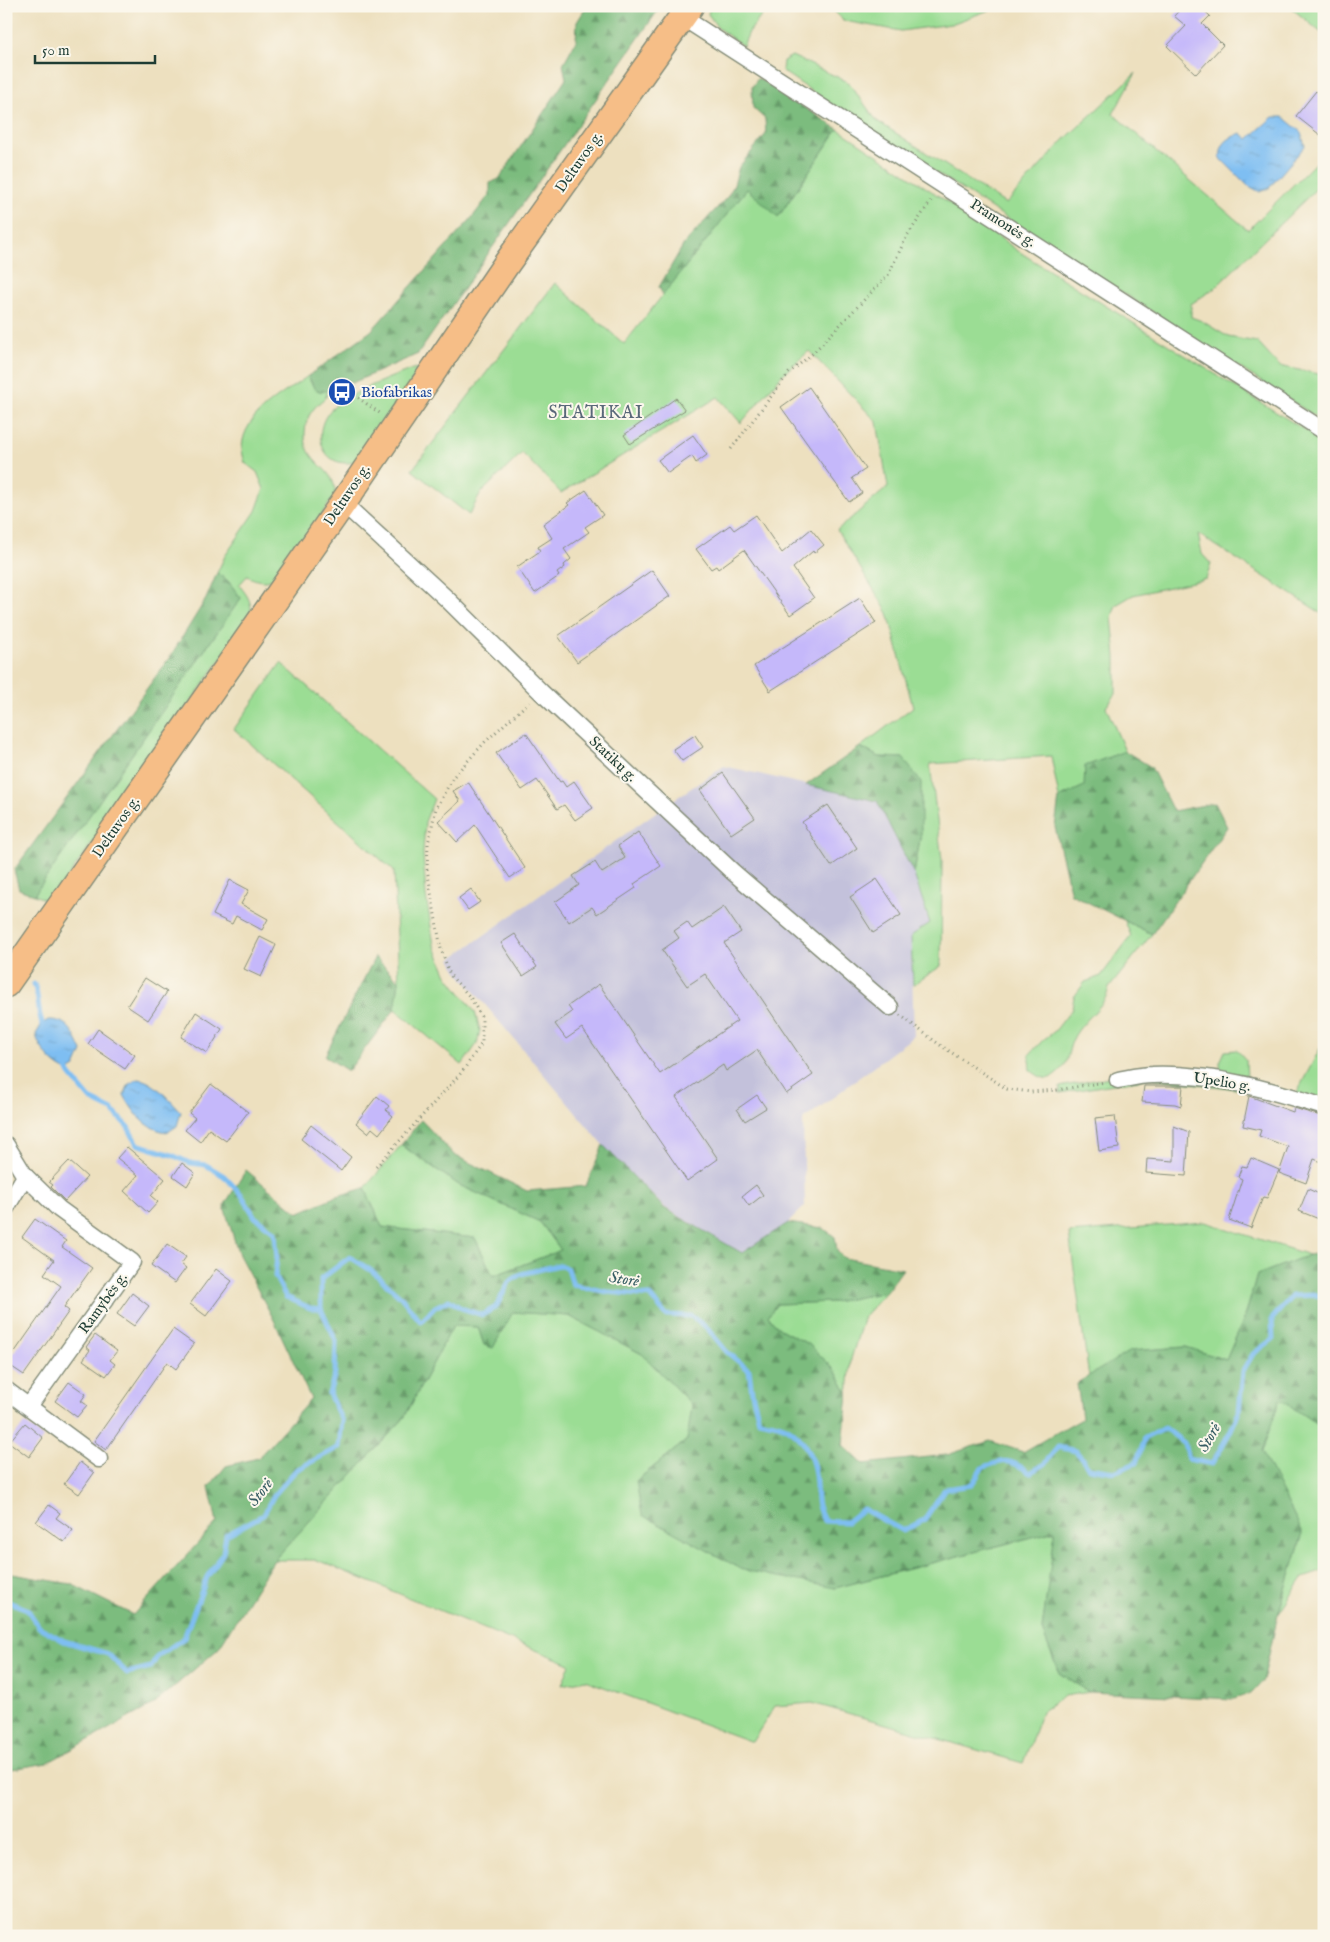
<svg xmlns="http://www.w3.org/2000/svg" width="1330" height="1942" font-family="'IM FELL English',serif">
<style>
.industrial{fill:#c3c1db}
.green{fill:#9bdd94;stroke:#5d8d64}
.forest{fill:url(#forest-firs);stroke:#4e7c59}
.water{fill:url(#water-ripples);stroke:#4e7e93}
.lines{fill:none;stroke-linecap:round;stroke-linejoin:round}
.stream{stroke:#7ebef2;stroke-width:5}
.building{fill:#c5b8fa}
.street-casing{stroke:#868e7a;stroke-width:19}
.primary-casing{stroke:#868e7a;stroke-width:29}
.path{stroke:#868e7a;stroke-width:3;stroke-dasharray:1 4;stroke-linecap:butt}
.street{stroke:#fff;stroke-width:16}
.primary{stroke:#f6be87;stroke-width:26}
.labels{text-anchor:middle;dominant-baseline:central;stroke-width:4;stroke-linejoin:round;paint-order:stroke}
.street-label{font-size:15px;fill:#1f3d34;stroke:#fbf7ec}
.transit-label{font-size:15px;fill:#164399;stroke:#fbf7ec;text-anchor:start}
.water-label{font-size:16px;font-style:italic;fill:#375d64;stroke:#fbf7ec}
.quarter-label{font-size:18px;letter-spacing:1px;fill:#596879;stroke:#fbf7ec}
</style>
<defs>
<pattern id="forest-firs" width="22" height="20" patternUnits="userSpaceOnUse" patternTransform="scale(1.25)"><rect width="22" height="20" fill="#7cbc7e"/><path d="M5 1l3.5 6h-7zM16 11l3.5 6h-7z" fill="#659a68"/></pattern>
<pattern id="water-ripples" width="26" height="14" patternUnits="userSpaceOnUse" patternTransform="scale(1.25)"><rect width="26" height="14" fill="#7ebef2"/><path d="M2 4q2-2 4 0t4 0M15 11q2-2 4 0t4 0" fill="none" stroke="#679cc5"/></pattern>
</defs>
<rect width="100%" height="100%" fill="#fbf7ec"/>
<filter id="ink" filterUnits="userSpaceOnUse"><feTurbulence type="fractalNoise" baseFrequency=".02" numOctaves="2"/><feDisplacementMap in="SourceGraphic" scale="10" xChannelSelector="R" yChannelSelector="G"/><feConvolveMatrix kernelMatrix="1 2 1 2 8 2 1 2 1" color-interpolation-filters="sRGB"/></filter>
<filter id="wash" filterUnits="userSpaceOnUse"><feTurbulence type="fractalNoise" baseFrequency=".0096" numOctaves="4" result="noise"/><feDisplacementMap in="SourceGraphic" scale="20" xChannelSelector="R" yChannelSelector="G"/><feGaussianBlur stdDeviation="1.12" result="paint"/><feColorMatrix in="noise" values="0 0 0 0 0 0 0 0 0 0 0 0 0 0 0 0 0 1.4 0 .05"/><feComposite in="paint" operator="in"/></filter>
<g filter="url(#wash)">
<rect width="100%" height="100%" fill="#ede0bf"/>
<polygon class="industrial" points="724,766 877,801 914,874 930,923 911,936 914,1036 803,1120 805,1206 788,1223 742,1253 664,1207 603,1145 456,970 451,959 663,807"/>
<g class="green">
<polygon points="710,6 769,6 749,32 743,46 718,28 708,14"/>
<polygon points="829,6 1000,6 951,24 901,31 844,21"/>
<polygon points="1289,6 1324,6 1324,35"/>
<polygon points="792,56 848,82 877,121 1006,204 1063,141 1136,73 1113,114 1248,230 1324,154 1324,181 1215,288 1191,304 1191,317 1202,321 1228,337 1257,342 1279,366 1324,375 1324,422 862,125 782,71 783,61"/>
<polygon points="838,129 987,228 1018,251 1324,442 1324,615 1198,534 1202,554 1211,564 1206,579 1133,595 1116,605 1112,617 1116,657 1116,694 1106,707 1125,751 1086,766 1085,786 1059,798 1051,756 930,764 942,860 941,966 913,985 911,936 930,923 914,874 921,833 903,758 879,757 860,747 913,707 888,613 837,530 888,487 877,422 809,351 782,375 741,423 718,397 561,493 522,453 481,493 469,515 412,470 555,283 624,344 747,189 779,216"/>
<path d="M416,368L417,373L358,461C321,473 308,428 335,406C355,391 393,376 416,368Z"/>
<path d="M308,376C313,387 314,392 327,390L326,397C314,407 306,415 305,432C303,465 337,466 335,495L278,577C266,583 259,582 247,576L239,585C248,596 252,602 251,616L54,897L46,900L34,895L241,598L228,581L217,573L225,556L256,511L264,489L257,472L245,463C244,459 242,453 242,448C243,414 284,394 308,376Z"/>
<polygon points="281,663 434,799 425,822 423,853 426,896 434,945 447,975 475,1012 480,1030 477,1044 462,1065 395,1009 399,981 394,871 234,729"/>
<path d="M1125,921L1152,934L1109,988C1105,1008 1082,1020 1073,1039C1066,1054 1070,1065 1054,1076C1045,1082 1037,1075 1030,1070L1029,1055L1043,1040L1055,1031L1072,1009L1074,997L1085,982L1101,976L1131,936Z"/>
<polygon points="1324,1041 1324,1110 1268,1093 1150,1078 1060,1093 1060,1087 1153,1068 1221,1077 1220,1062 1225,1051 1237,1050 1246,1060 1247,1079 1296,1094"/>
<polygon points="401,1145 459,1185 540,1222 561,1250 493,1276 475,1238 382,1227 365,1188"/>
<polygon points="1205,1222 1309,1255 1257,1275 1246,1314 1226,1360 1186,1347 1130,1351 1089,1377 1069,1233"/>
<polygon points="886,1292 864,1316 851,1359 848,1394 835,1370 810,1345 780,1329 768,1316 777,1304 834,1302"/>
<polygon points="513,1312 569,1316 642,1354 693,1405 687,1440 636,1481 835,1588 1056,1531 1042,1630 1059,1673 1089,1692 1065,1696 1042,1711 1023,1763 812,1703 775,1706 752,1742 585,1680 562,1685 570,1664 317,1560 274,1560 404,1418 453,1326 478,1327 484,1345"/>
<polygon points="1280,1399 1324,1429 1324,1571 1303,1578 1278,1615 1303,1533 1261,1452"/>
</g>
<g class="forest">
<path d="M587,6H661L418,354L352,383L345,380C327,391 318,401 308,376L371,331L471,219L490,194V183L499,179L566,79L563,64L576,41L577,22Z"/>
<polygon points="758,78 838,129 778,217 747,189 663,295 659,287 684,244 728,196 734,185 739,167 766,134 765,119 753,108 752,87"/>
<polygon points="217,573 228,581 241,598 34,895 19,889 14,870 170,657 206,599"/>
<polygon points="860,747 879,757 903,758 921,782 921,833 914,874 877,801 806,785"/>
<polygon points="1125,751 1151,767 1173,811 1215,803 1227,827 1152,934 1071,894 1055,827 1059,798 1084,786 1085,766"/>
<polygon points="375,957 399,981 395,1009 348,1071 325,1056"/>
<polygon points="421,1120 454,1155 527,1191 586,1186 603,1145 664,1208 742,1253 788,1223 823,1228 835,1237 837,1251 844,1258 903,1269 886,1292 834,1302 777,1304 768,1316 780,1329 810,1345 835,1370 848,1394 843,1445 863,1464 947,1455 990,1441 1023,1452 1082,1418 1077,1383 1130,1351 1186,1347 1226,1360 1246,1314 1257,1275 1309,1255 1324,1252 1324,1429 1280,1399 1262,1452 1303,1533 1278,1615 1263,1681 1252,1693 1234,1699 1089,1692 1059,1673 1042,1630 1055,1531 835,1588 743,1570 642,1515 636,1481 687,1440 692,1405 642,1354 569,1316 513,1312 493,1348 484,1345 478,1327 453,1326 404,1418 274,1560 218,1649 154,1704 47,1763 6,1770 6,1573 71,1584 133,1615 217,1522 209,1487 226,1466 258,1458 311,1399 273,1318 239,1255 224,1206 246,1170 298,1213 334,1197 365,1188 382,1227 475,1238 493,1276 561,1250 540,1222 459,1185 401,1145"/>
</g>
<g class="water">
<path d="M1273,117H1283L1301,132L1305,146L1269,188L1260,192L1247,185L1220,158C1221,142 1227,139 1241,133L1248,139Z"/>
<path d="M48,1020C69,1019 74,1034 82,1051L75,1067L68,1071C54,1067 38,1047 36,1034L42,1024Z"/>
<path d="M138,1079C154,1080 170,1101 181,1112L177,1126L168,1132C146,1130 134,1113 124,1095L129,1084Z"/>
</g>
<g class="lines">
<g class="stream">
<path d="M34,984C40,997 37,1018 45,1029"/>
<polyline points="66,1067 70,1075 90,1099 112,1110 128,1127 137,1144 172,1155 190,1163 206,1165 224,1176 241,1194 255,1217 275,1232 277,1258 275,1276 286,1297 310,1308 321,1309"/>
<path d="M6,1601L27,1609L39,1627L64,1641L108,1654L127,1673L151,1667L158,1656L184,1638L207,1577L223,1553L226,1535L263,1515L274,1495L296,1470L339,1447L342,1421L329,1394L335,1373L336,1341L321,1309V1279L350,1257L372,1271L400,1296L421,1322L435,1307L449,1300L461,1308L482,1315L496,1307L509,1282L521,1274L559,1265L568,1269L573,1285L608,1292L650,1296L666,1315L691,1316L707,1328L727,1352L749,1370L752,1393L759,1420C768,1422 778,1423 786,1427C806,1438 815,1462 816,1484C817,1502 816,1504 824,1521L847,1522L863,1509L903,1531L924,1520L945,1489L972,1485L982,1468C1004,1459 1010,1458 1030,1473L1044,1464L1058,1447L1076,1451L1089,1468L1114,1472L1136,1463L1145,1438L1165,1428L1184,1443L1188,1459L1212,1464L1230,1432L1239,1412L1243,1371L1253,1354L1273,1339L1272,1319L1292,1296L1316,1295L1324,1297"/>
</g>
</g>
<g id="blocks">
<g class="building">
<polygon points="1183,6 1199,6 1210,16 1202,24 1223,45 1196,74 1167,46 1186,26 1174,16"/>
<polygon points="1316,91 1324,97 1324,138 1296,116"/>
<polygon points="809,387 866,469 852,478 862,493 849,502 781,407"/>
<polygon points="676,398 685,410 630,444 624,435"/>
<polygon points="693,435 707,455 696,463 692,456 668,473 658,460"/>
<polygon points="586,490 603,515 585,527 589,532 564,549 571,559 564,565 565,567 557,573 559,576 535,593 517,567 540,551 538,547 552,538 543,524 569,505 567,503"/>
<polygon points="756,515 782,553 811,529 824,545 814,553 813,551 793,568 814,598 790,615 744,550 718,569 716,566 711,569 696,549 730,525 734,530"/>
<polygon points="652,570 670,596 577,662 558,636"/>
<polygon points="860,598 876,623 770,691 754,666"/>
<polygon points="526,733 560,782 562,781 566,787 574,781 593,808 575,820 564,805 557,809 537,780 522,790 496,753"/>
<polygon points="695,735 703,747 682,761 673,749"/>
<polygon points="723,773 755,818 731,834 700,790"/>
<polygon points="468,782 525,868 510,878 475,825 457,842 438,821 460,801 453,791"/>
<polygon points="828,805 857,848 831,866 802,822"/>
<polygon points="638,832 661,866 634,884 636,888 597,914 592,907 569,922 555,902 579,885 573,876 595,862 602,873 625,858 618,846"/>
<polygon points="877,879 901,915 873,933 850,897"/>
<polygon points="230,880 249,890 241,904 268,919 262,930 236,916 232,924 213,915"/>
<polygon points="471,889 480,902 468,910 459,898"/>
<polygon points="724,907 741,932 724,943 813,1075 786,1094 757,1050 726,1071 723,1065 676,1097 718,1159 687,1181 582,1028 566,1039 555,1024 572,1012 568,1006 599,984 660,1074 737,1021 705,974 687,986 662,950 679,938 674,931 687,922 692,929"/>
<polygon points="515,934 537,967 523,976 501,943"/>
<polygon points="260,937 276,945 261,977 244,969"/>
<polygon points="145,978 167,992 148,1020 127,1006"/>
<polygon points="196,1012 222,1029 207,1053 181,1037"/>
<polygon points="98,1029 135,1055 125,1069 88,1044"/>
<polygon points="211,1084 248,1112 226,1141 209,1129 200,1142 185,1130 195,1118 189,1113"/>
<polygon points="1144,1086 1183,1086 1181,1106 1175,1104 1142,1102"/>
<polygon points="757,1095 766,1108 745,1121 737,1109"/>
<polygon points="377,1096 389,1106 386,1110 393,1116 379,1134 372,1128 368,1133 356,1123"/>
<polygon points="1249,1096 1293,1112 1294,1108 1324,1117 1324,1163 1314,1159 1306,1183 1279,1173 1288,1147 1259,1136 1261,1130 1243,1126"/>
<polygon points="1115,1116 1119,1148 1099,1151 1095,1118"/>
<polygon points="311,1125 351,1157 341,1171 301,1139"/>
<polygon points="1174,1126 1189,1132 1186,1176 1146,1173 1147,1159 1174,1161"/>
<polygon points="127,1147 165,1179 151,1196 158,1202 148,1213 124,1191 138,1175 117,1158"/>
<polygon points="1251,1158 1279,1170 1267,1198 1263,1197 1251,1228 1229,1220 1242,1179 1238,1177 1242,1166 1247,1167"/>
<polygon points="69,1161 87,1177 65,1201 51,1187 53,1185 49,1182"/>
<polygon points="182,1163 195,1173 187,1186 173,1176"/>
<polygon points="756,1185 763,1195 749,1206 742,1196"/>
<polygon points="1308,1189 1324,1196 1324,1221 1299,1211"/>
<polygon points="35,1219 66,1241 62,1247 92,1268 64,1307 69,1311 24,1375 6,1363 6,1347 14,1353 61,1286 44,1274 54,1260 22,1237"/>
<polygon points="167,1244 186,1257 181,1264 186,1268 175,1283 151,1266"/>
<polygon points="216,1269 232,1281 206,1316 190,1304"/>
<polygon points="132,1293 149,1306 134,1326 117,1314"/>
<polygon points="173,1329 194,1344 176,1369 167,1362 106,1450 94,1441"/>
<polygon points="95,1335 117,1351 110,1360 115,1364 106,1376 83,1360 90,1350 86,1347"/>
<polygon points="69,1382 86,1394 81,1401 87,1405 77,1417 55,1401"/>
<polygon points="25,1423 43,1438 29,1457 9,1442"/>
<polygon points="80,1462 94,1473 79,1494 64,1484"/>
<polygon points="49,1505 60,1513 56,1518 73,1530 64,1542 36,1522"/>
</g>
</g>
</g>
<g filter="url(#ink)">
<use href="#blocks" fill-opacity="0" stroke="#868e7a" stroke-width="1"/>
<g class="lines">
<defs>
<g id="street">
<polyline points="682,17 1324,431"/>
<polyline points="343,503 447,599 541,692 733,872 890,1007"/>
<path d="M1118,1080C1129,1078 1141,1075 1152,1075C1211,1073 1268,1089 1324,1107"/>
<polyline points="6,1145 25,1176 6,1208"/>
<polyline points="25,1176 59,1209 132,1262 29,1406"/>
<polyline points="6,1390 99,1459"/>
</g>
<polyline id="primary" points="6,984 343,503 507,263 690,6"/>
</defs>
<use href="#street" class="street-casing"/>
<use href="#primary" class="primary-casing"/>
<g class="path">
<polyline points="350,392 381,414"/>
<polyline points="731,449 789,373 812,354 888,275 907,236 933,198"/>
<polyline points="900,1015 940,1045 1007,1089 1031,1092 1057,1090 1105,1082"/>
<polyline points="376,1167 462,1072 482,1043 482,1018 470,997 450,975 441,949 427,869 428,844 436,808 454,776 485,742 529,702"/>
</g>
<use href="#street" class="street"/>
<use href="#primary" class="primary"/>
</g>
</g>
<defs>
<symbol id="bus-disc" viewBox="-11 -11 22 22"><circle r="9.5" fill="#1a4fb4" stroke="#fbf7ec"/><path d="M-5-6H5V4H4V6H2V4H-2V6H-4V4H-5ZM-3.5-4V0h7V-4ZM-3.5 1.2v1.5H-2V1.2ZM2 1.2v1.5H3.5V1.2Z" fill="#fff"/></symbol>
</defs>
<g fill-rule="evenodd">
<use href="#bus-disc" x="326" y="376" width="32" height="32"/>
</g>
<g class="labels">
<g class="street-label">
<text transform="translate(579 162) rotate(-55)">Deltuvos g.</text>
<text transform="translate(1003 223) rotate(33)">Pramonės g.</text>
<text transform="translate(347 495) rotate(-56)">Deltuvos g.</text>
<text transform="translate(613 759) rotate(43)">Statikų g.</text>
<text transform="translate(116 827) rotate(-55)">Deltuvos g.</text>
<text transform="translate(1222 1082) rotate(9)">Upelio g.</text>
<text transform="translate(103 1303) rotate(-54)">Ramybės g.</text>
</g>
<g class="transit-label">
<text x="361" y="392">Biofabrikas</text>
</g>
<g class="water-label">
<text transform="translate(624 1280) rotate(8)">Storė</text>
<text transform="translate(1210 1438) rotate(-60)">Storė</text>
<text transform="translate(261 1493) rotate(-52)">Storė</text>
</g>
<g class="quarter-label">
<text x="596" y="413">STATIKAI</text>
</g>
</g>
<rect width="1330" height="1942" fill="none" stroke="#fbf7ec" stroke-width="25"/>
<path d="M35 55v8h120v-8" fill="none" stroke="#1f3d34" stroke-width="2.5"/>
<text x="42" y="55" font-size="15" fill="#1f3d34" stroke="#fbf7ec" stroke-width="4" paint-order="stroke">50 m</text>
</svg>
